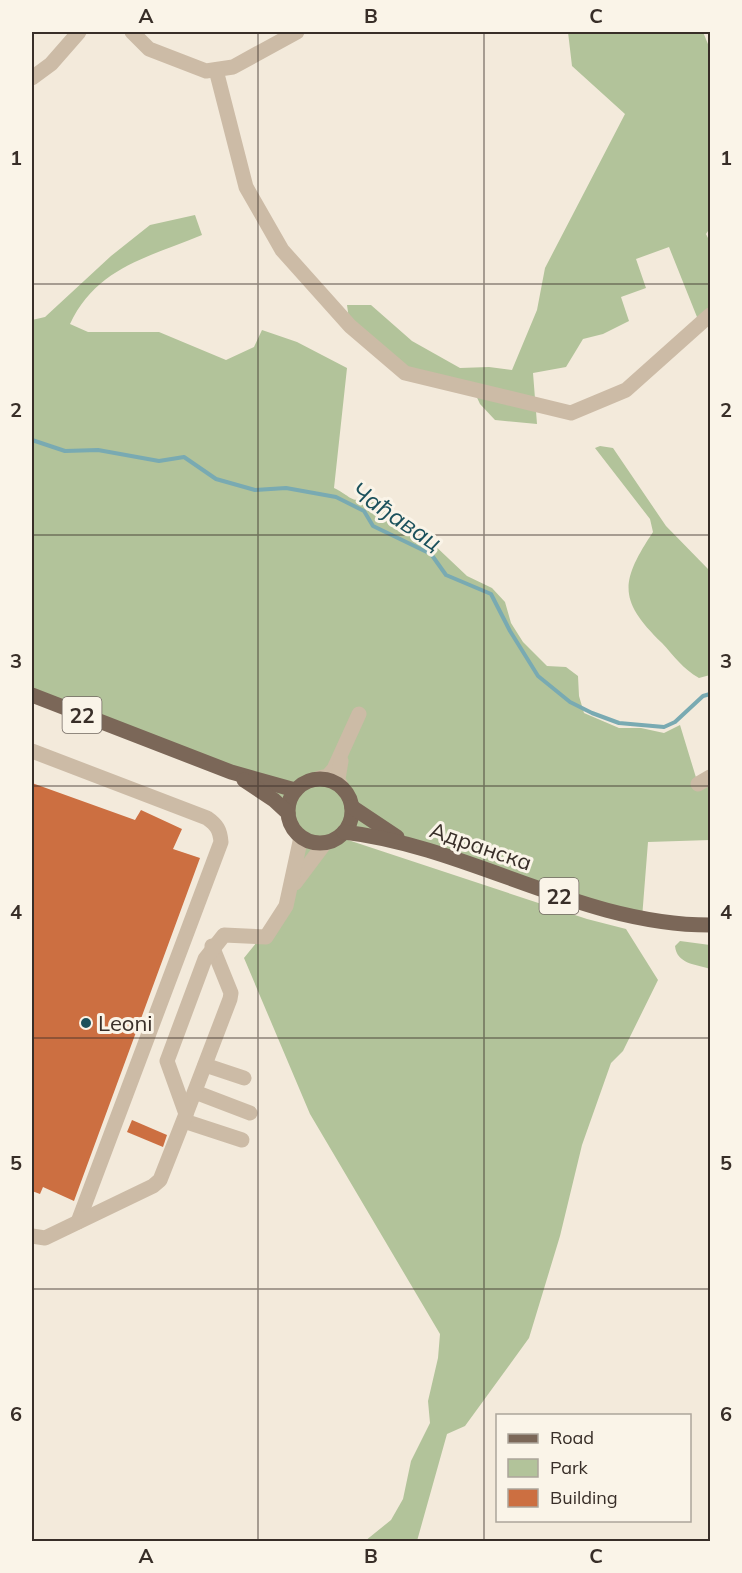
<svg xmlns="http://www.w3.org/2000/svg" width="742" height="1573" font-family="Mulish,sans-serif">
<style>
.green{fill:#b2c39a}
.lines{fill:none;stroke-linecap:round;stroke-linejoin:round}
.stream{stroke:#79aab2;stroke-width:4}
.building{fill:#cc6f41}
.minor{stroke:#ccbba6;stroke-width:15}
.major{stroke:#7b6758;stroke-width:15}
.grid{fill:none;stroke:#382e28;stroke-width:1.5;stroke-opacity:0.55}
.poi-dot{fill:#1b515c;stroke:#faf4e8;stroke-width:2}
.labels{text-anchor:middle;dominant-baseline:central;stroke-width:6;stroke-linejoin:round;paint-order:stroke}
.shield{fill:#faf4e8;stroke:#726962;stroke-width:1.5}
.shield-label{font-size:21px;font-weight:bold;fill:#382e28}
.street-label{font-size:22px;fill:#382e28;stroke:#faf4e8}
.poi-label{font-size:22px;fill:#382e28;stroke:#faf4e8;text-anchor:start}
.water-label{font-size:24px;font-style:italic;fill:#1b515c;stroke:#faf4e8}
.neatline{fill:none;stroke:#382e28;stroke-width:2}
.grid-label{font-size:20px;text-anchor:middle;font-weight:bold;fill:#382e28}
</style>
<rect width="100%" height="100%" fill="#f3eadb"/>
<g class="green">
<polygon points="568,32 703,32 710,49 710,228 706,234 710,242 710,315 699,322 669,247 636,259 646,288 621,297 629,321 603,334 583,339 566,367 533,373 537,424 495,420 480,404 474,391 405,373 350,326 347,305 371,305 412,341 460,368 489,367 512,370 537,310 545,268 625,114 572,66"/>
<path d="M195,215L202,235C149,257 97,267 70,324L88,332H159L226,360L254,347L262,330L297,342L347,368L334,488C356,499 348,504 377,496L393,513L394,528L430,541L467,576L492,588L505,602L511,623L523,642L547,666L566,667L578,676L579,696L584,713L619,728H641L664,733L680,725L698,784L710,777V840L648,842L642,918L470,864L373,824L369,835L348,827C367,778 299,757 287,809L252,785L32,695V320L45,317L111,256L150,225Z"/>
<path d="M600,446L613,448L666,526L708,569L710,567V675L699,678C683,669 674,656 662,643C618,600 620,582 653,532L650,519L595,448Z"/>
<circle cx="320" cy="811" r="26"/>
<path d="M301,837L321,843L339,837L587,919L626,929L658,980L623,1051L611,1063L582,1145L560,1236L529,1338L465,1426L447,1434L417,1541H365L391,1520L403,1499L411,1461L430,1423L428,1401L438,1358L440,1334L310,1114L244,958C275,919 304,891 301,837Z"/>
<path d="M680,941L710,945V969C695,964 677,964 675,946Z"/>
</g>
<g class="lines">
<polyline class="stream" points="32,440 65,451 98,450 159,461 184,457 216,479 255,490 286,488 336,497 364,511 373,526 431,554 446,575 491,594 510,631 538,676 570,702 592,713 619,723 664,727 675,722 703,696 710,694"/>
</g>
<g class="building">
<polygon points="32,783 135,820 141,810 182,829 173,849 200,858 74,1201 43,1187 40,1194 32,1191"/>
<polygon points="132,1120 167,1135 163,1147 127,1132"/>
</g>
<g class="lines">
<g class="minor">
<polyline points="132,32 149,49 206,71 233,67 297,32"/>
<polyline points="216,70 246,187 282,250 350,326 405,373 571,413 626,390 710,315"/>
<polyline points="32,78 51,64 79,32"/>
<path d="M32,751L207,818C217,825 220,830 221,842L78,1222"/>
<polyline points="319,778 328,776 334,769 359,714"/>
<polyline points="698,784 710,777"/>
<polyline points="341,786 338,779 341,761"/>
<polyline points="295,883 325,843"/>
<polyline points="205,1065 244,1078"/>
<polyline points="195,1092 250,1113"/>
<polyline points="186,1114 230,999 231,993 212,946"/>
<polyline points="184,1121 242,1140"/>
<polyline points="32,1236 45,1238 153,1186 160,1180 186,1114 167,1061 205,959 224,935 266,937 286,906 301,837"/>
</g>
<g class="major">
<polyline points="32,695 231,772 295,790"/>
<circle cx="320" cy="811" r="32"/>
<polyline points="244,780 274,800 288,813"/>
<polyline points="352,807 397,837"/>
<path d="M344,832C471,847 581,925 710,925"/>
</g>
</g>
<path class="grid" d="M258,32V1542M484,32V1542M32,284H710M32,535H710M32,786H710M32,1038H710M32,1289H710"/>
<circle class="poi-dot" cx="86" cy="1023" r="6"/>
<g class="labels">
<g class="shield">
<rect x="62.5" y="697" width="39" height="36" rx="4.5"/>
<rect x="539.5" y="878" width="39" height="36" rx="4.5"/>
</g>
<g class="shield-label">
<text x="82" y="715">22</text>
<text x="559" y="896">22</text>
</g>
<g class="street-label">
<text transform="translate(481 846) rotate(19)">Адранска</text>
</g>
<g class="poi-label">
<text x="98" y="1023">Leoni</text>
</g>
<g class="water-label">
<text transform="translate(397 516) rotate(34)">Чађавац</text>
</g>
</g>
<rect width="742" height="1573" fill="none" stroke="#faf4e8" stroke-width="66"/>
<rect x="496" y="1414" width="195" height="108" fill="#faf4e8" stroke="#aca59b" stroke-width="1.5"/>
<rect x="508" y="1434" width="30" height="9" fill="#7b6758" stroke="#aca59b" stroke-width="1.5"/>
<text x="550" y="1444" font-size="18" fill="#382e28">Road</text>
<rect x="508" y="1459" width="30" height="18" fill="#b2c39a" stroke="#aca59b" stroke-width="1.5"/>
<text x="550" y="1474" font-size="18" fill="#382e28">Park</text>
<rect x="508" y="1489" width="30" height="18" fill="#cc6f41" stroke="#aca59b" stroke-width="1.5"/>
<text x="550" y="1504" font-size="18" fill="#382e28">Building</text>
<rect x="33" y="33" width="676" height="1507" class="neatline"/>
<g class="grid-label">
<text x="146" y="23">A</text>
<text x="371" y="23">B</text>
<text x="596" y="23">C</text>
<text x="16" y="165">1</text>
<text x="726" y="165">1</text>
<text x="16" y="417">2</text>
<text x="726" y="417">2</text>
<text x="16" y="668">3</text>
<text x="726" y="668">3</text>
<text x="16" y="919">4</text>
<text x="726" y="919">4</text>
<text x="16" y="1170">5</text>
<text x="726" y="1170">5</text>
<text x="16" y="1421">6</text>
<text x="726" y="1421">6</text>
<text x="146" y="1563">A</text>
<text x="371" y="1563">B</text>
<text x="596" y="1563">C</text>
</g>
</svg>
